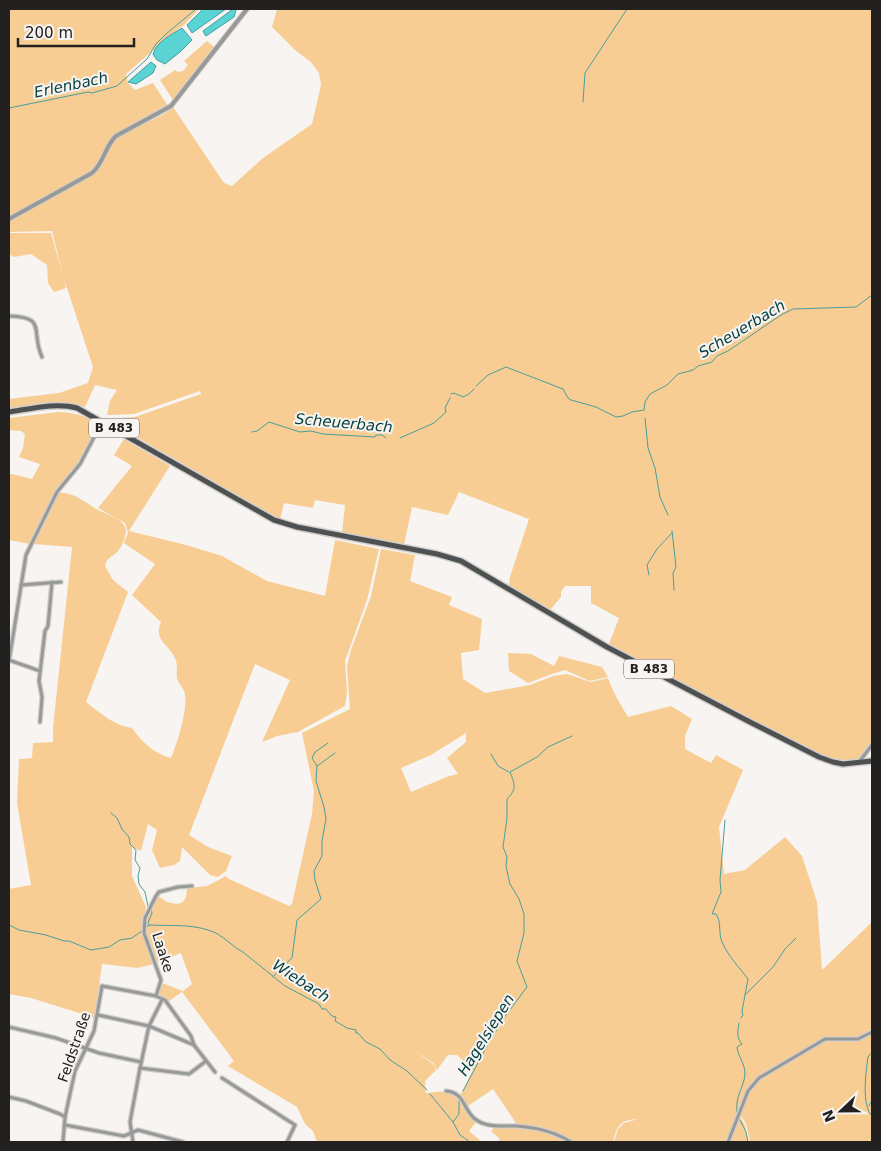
<svg xmlns="http://www.w3.org/2000/svg" width="881" height="1151" font-family="'DejaVu Sans',sans-serif">
<style>
.green{fill:#f8cd93;fill-rule:evenodd}
.water{fill:#5ad3d4;stroke:#499e9e}
.lines{fill:none;stroke-linecap:round;stroke-linejoin:round}
.stream{stroke:#499e9e;stroke-width:1}
.minor-casing{stroke:#d1cecb;stroke-width:5.5}
.tertiary-casing{stroke:#d1cecb;stroke-width:6}
.primary-casing{stroke:#d1cecb;stroke-width:8}
.minor{stroke:#989a9a;stroke-width:3}
.tertiary{stroke:#989a9a;stroke-width:4}
.primary{stroke:#4e5151;stroke-width:5}
.labels{text-anchor:middle;dominant-baseline:central;stroke-width:4;stroke-linejoin:round;paint-order:stroke}
.shield{fill:#f7f4f1;stroke:#62605f;stroke-width:1}
.shield-label{font-size:12px;font-weight:bold;fill:#222120}
.street-label{font-size:14px;fill:#222120;stroke:#f7f4f1}
.water-label{font-size:15px;font-style:italic;fill:#054041;stroke:#f7f4f1}
</style>
<rect width="100%" height="100%" fill="#f7f4f1"/>
<g class="green">
<path d="M9,9H199L184,25L168,37L126,74L128,83L135,90L153,83L168,106L118,132C105,143 103,159 91,171L9,216Z"/>
<path d="M277,9H872V744L858,760H837L820,754L646,665L609,644L619,618L591,603V586H565L561,592V597L550,610L509,585L510,577L529,519L459,492L448,515L412,507L404,545L342,534L345,505L315,500L313,508L284,503L280,520L109,421L119,418L135,417L201,394L200,391L134,414L107,415L110,401L117,390L95,385L85,407C61,399 34,406 9,409V399L59,393L88,383L93,367L64,279L66,288L54,292L48,283L47,265L31,254L14,257L9,254V233H51L63,276L52,231L9,232V221L93,174C105,163 108,144 121,135C137,124 158,121 173,107L224,183L232,186L263,158L312,124L321,85L319,73L311,62L295,50L272,27Z"/>
<polygon points="207,41 214,47 173,100 160,80 175,70 178,72 183,71 188,65 184,61"/>
<path d="M58,412C73,412 86,416 99,423V425C89,447 77,473 57,487L30,544L9,540V475L12,474L32,479L40,464L19,457L23,448L25,434L21,431L9,430V418Z"/>
<path d="M124,439L170,466L129,531L186,545L222,556L267,581L325,596L335,540L379,549L367,600L345,661L347,693L345,706L298,732L277,736L262,742L290,680L255,664L189,835L208,847L232,856L226,871L218,877L210,875L182,847L180,861L174,865L160,868L152,850L157,830L148,824L141,851L132,847V876L146,907L142,922L143,933L154,964L138,968L102,964L95,1018L31,998L9,994V889L31,885L17,803L19,759L32,758L33,743L53,742V728L72,547L34,544L58,493C72,491 85,502 96,509C105,514 126,519 126,531C126,537 121,549 117,552C110,559 108,556 105,566L113,580L128,592L86,702C99,712 114,726 132,728C142,742 154,754 171,758C177,744 188,709 185,694C184,689 180,685 178,681C175,676 179,666 175,658C168,644 153,640 161,622L132,595L155,564L124,543L128,533L125,523L98,508L132,466L114,455Z"/>
<path d="M381,549L415,555L410,581L452,597L449,605L482,619L479,650L461,653L463,679L485,693L530,685L553,676L567,674L591,682L608,678C613,693 620,703 628,717L671,706L692,719L685,736V749L711,763L716,755L743,770L719,827L724,874L745,870L785,837L802,856L817,902L822,970L872,922V1142H750L746,1124L740,1114L746,1096L759,1078L825,1040L858,1039L828,1038L758,1077L744,1094L727,1142H614L618,1129L624,1123L638,1119C620,1120 617,1125 613,1142H497L500,1139L491,1131L495,1127L518,1126L493,1089L465,1108L469,1116L477,1121L469,1131L482,1142H317L313,1131L305,1124L297,1107L228,1066L234,1061L182,992L192,984L181,953L157,962C145,935 138,923 158,895C164,903 182,909 186,897C186,897 187,889 187,888L207,886L226,876L229,879L289,906L292,904L312,814L314,791L302,733L350,709L347,666L351,650L371,596ZM466,733V742L447,758L458,774L449,776L411,792L401,768L431,755ZM414,1050L433,1063L437,1070L448,1055H457L473,1070L460,1096C448,1089 439,1092 426,1093L425,1081L436,1070L434,1065Z"/>
<polygon points="508,653 531,654 554,666 559,656 602,667 608,677 590,681 565,670 552,674 528,683 509,671"/>
<polygon points="162,983 183,991 168,1002 158,993"/>
<polygon points="739,1115 745,1125 749,1142 729,1142"/>
</g>
<g class="water">
<polygon points="203,9 226,9 192,33 187,25"/>
<polygon points="233,9 235,9 236,11 234,17 206,36 205,35 203,31"/>
<path d="M182,28L192,40L180,52L165,64L157,60L153,54C157,41 171,35 182,28Z"/>
<polygon points="151,62 156,66 153,73 136,84 128,82"/>
</g>
<g class="lines">
<g class="stream">
<polyline points="583,102 585,73 627,9"/>
<polyline points="9,108 88,92 92,93 117,86 147,59 156,44 166,34 196,9"/>
<polyline points="476,386 488,375 506,367 563,389 568,398 571,400 596,407 616,417 623,416 632,412 644,410 645,402 650,394 667,385 678,374 693,370 698,366 712,362 717,356 728,351 781,315 793,309 856,307 872,295"/>
<polyline points="451,394 454,393 463,397 469,394 474,389"/>
<polyline points="645,418 648,448 655,468 660,497 668,515"/>
<polyline points="252,432 257,431 269,422 300,432 311,431 323,434 375,437 376,435 382,435 386,438"/>
<polyline points="400,438 434,423 446,412 445,408 450,398"/>
<polyline points="672,531 676,567 673,573 674,590"/>
<polyline points="649,575 647,565 657,549 672,533"/>
<polyline points="491,754 498,766 509,772"/>
<polyline points="317,766 312,758 315,752 328,743"/>
<polyline points="111,813 117,818 122,829 129,837 130,844 136,850 135,860 140,868 138,876 139,884 145,892 148,906"/>
<path d="M725,820L720,880L721,892L712,914H716C722,923 718,933 722,942C728,956 739,967 748,979L742,1011L743,1015L741,1018"/>
<polyline points="9,925 19,930 46,935 64,941 69,941 91,950 109,947 120,940 132,938 142,931"/>
<polyline points="149,925 148,923 152,913 151,909"/>
<path d="M145,928L150,925C168,926 190,924 208,930C223,934 232,947 243,952L285,986L319,1004L322,1009H326L332,1016L336,1017L335,1021L347,1028L356,1030V1033H358L366,1042L380,1049L390,1060L407,1071L427,1090"/>
<polyline points="273,977 279,970 292,958 297,920 321,899 315,880 314,871 322,856 322,841 326,819 324,807 316,781 317,766 335,753"/>
<polyline points="745,995 773,967 785,949 796,938"/>
<path d="M870,1054L868,1057C866,1071 861,1105 872,1116"/>
<path d="M463,1091L489,1042L506,1015L527,987L517,961L524,933V914L519,899L510,884L506,866L507,857L503,847L507,818V799C517,789 515,785 510,772L537,757L548,747L572,736"/>
<polyline points="430,1094 453,1122 460,1135 470,1142"/>
<polyline points="869,1106 872,1100"/>
<path d="M737,1112C735,1095 744,1088 745,1074C745,1063 738,1057 737,1047L742,1044C736,1038 738,1030 739,1023"/>
<polyline points="740,1120 746,1132 748,1142"/>
<polyline points="453,1122 459,1114 459,1100"/>
</g>
<defs>
<g id="minor">
<path d="M9,316C48,317 30,331 42,357"/>
<polyline points="21,585 61,582"/>
<polyline points="9,660 40,671"/>
<polyline points="9,661 26,555 57,492 80,464 102,422"/>
<polyline points="40,722 42,697 39,681 45,631 48,626 52,582"/>
<polyline points="859,762 872,745"/>
<polyline points="156,996 161,980 144,933 145,918 156,896 159,892 178,887 192,886"/>
<polyline points="98,1015 149,1026 194,1045"/>
<polyline points="9,1027 56,1038 99,1053 141,1062"/>
<polyline points="140,1068 189,1074 206,1061"/>
<polyline points="222,1078 295,1125 287,1142"/>
<path d="M446,1091C469,1093 461,1117 485,1124C494,1127 506,1126 516,1126C534,1127 555,1132 571,1142"/>
<polyline points="9,1097 26,1101 60,1114 65,1117"/>
<polyline points="65,1125 124,1136 138,1130 183,1142"/>
<polyline points="63,1142 65,1117 75,1071 94,1031 102,986 156,996 165,1000 191,1036 194,1045 215,1072"/>
<polyline points="133,1142 130,1122 140,1068 149,1026 162,1000"/>
<polyline points="728,1142 748,1091 759,1078 825,1039 858,1039 872,1032"/>
</g>
<path id="tertiary" d="M9,219L92,173C104,163 105,146 116,136L171,106L247,9"/>
<path id="primary" d="M9,412C30,409 56,402 77,408L274,520L297,527L437,554L461,561L607,647L748,721L819,757L833,762L843,764L872,761"/>
</defs>
<use href="#minor" class="minor-casing"/>
<use href="#tertiary" class="tertiary-casing"/>
<use href="#primary" class="primary-casing"/>
<use href="#minor" class="minor"/>
<use href="#tertiary" class="tertiary"/>
<use href="#primary" class="primary"/>
</g>
<g class="labels">
<g class="shield">
<rect x="89" y="418.5" width="50" height="19" rx="4"/>
<rect x="624" y="659.5" width="50" height="19" rx="4"/>
</g>
<g class="shield-label">
<text x="114" y="428">B 483</text>
<text x="649" y="669">B 483</text>
</g>
<g class="street-label">
<text transform="translate(163 952) rotate(72)">Laake</text>
<text transform="translate(74 1047) rotate(-71)">Feldstraße</text>
</g>
<g class="water-label">
<text transform="translate(71 85) rotate(-12)">Erlenbach</text>
<text transform="translate(742 329) rotate(-31)">Scheuerbach</text>
<text transform="translate(344 423) rotate(5)">Scheuerbach</text>
<text transform="translate(301 981) rotate(33)">Wiebach</text>
<text transform="translate(486 1035) rotate(-58)">Hagelsiepen</text>
</g>
</g>
<rect width="881" height="1151" fill="none" stroke="#222120" stroke-width="20"/>
<g transform="translate(841 1111) rotate(248)" stroke="#f7f4f1" stroke-width="4" paint-order="stroke">
<path d="M0-4L9 19L0 12L-9 19Z" fill="#222120"/>
<text y="-8" font-size="14" font-weight="bold" text-anchor="middle" fill="#222120">N</text>
</g>
<path d="M18 38v8h116v-8" fill="none" stroke="#222120" stroke-width="2.5"/>
<text x="25" y="38" font-size="15" fill="#222120" stroke="#f7f4f1" stroke-width="4" paint-order="stroke">200 m</text>
</svg>
